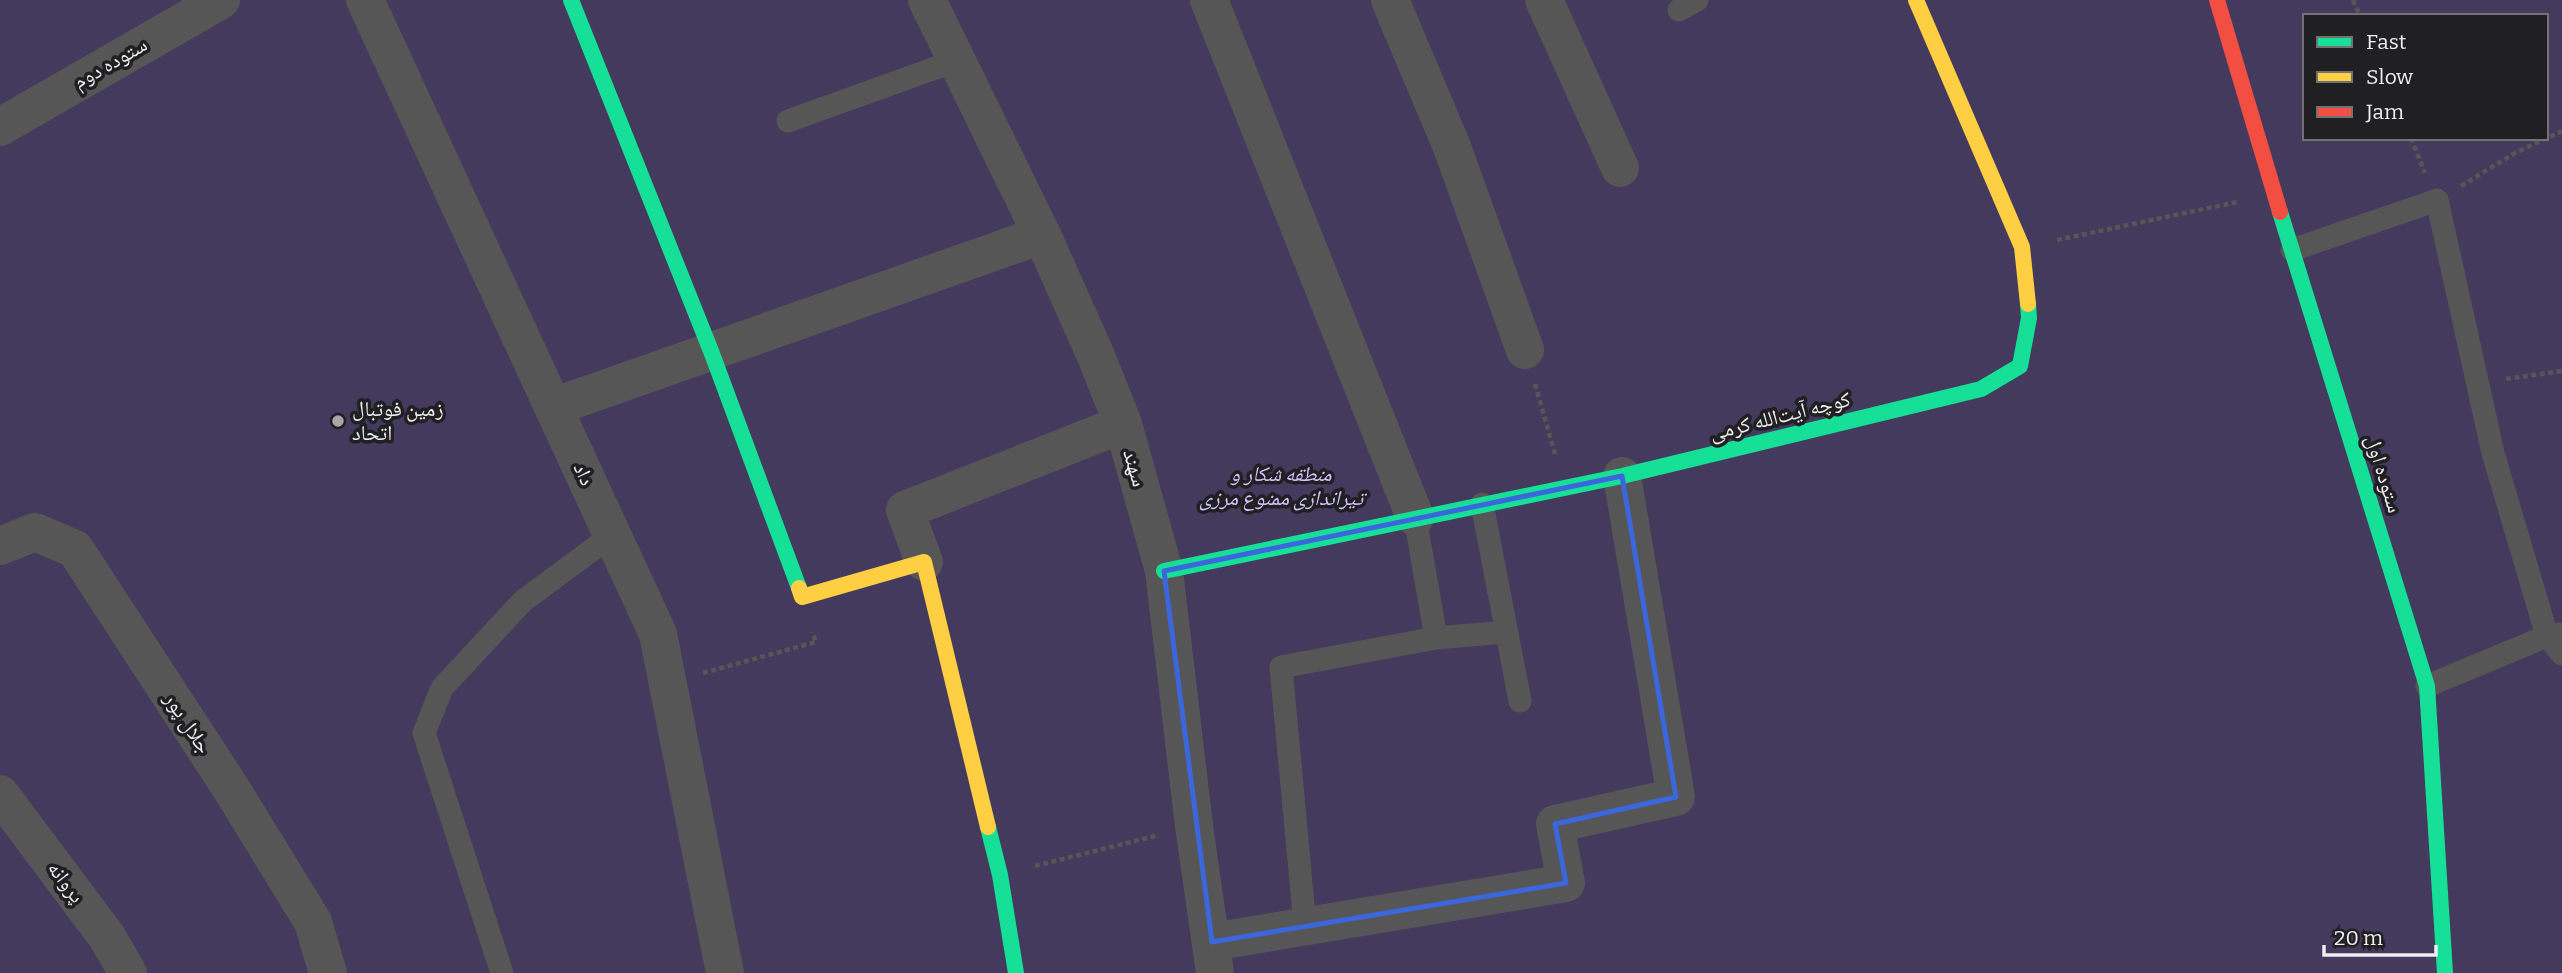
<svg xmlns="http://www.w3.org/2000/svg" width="2562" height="973" font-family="Bitter,'Noto Naskh Arabic',serif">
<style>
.green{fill:#433a5d;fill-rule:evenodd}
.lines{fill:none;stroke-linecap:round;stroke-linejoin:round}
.path{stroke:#565657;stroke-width:4.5;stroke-dasharray:5 3.5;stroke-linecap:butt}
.lane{stroke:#565657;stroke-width:23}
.street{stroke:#565657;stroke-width:38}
.fast{stroke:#16e098;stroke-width:16}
.slow{stroke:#ffcf43;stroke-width:16}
.jam{stroke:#f24e42;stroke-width:16}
.marked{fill:none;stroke:#3c66db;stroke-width:5;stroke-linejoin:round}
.poi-dot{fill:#a6a5a7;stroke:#201f22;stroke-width:2.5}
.labels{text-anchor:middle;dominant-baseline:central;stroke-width:7;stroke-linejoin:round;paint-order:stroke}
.street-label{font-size:21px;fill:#eeedef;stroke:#201f22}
.poi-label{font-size:21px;fill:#eeedef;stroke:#201f22;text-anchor:start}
.park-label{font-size:21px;font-style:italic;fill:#d1c4ff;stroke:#201f22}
</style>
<rect width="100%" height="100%" fill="#202021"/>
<path class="green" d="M0,0H2562V973H0ZM2305,16H2546V138H2305Z"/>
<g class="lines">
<g class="path">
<polyline points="2353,0 2360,16"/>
<polyline points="2411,138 2425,173"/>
<polyline points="2461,186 2515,153 2562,131"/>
<polyline points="2057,240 2237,202"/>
<polyline points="2506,379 2562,371"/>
<polyline points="1535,384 1555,454"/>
<polyline points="703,673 816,642 812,632"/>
<polyline points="1035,866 1159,835"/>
</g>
<g class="lane">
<polyline points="1679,10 1697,0"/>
<polyline points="788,121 955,61"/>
<polyline points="2292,250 2437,200 2493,453 2547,636 2562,654"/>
<polyline points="1482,504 1520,701"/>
<polyline points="1436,638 1506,632"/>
<polyline points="2427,686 2547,636 2561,634"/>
<polyline points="1305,926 1281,667 1436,638 1415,517"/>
<polyline points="502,973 424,733 442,688 523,601 612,535"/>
</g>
<g class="street">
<polyline points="365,0 658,634 725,973"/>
<polyline points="927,0 1042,235 1096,356 1123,424 1164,571 1194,826 1215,973"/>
<polyline points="1209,0 1415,517"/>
<polyline points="1390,0 1452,147 1525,350"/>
<polyline points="1544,0 1620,168"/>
<polyline points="0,127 221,0"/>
<polyline points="553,407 1042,235"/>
<polyline points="0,546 35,532 75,549 232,790 313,922 328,973"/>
<polyline points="924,562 905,510 1123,424"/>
<polyline points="0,794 107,937 128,973"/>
<polyline points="1212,942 1566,883 1555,824 1676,797 1622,476"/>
</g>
<g class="fast">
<polyline points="571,0 711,351 799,588"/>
<polyline points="2280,212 2427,686 2445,973"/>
<polyline points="1164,571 1622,476 1981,389 2020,366 2029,318 2028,304"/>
<polyline points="988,827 1000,875 1016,973"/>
</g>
<g class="slow">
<polyline points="1916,0 2022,247 2028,304"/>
<polyline points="799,588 802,597 924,562 988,827"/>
</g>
<polyline class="jam" points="2217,0 2280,212"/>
</g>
<path class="marked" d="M1622,476L1676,797L1555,824L1566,883L1212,942L1164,571Z"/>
<circle class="poi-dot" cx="338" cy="421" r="7"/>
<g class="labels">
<g class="street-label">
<text transform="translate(110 63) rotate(-30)">ستوده دوم</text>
<text transform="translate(1780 416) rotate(-14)">کوچه آیت‌الله کرمی</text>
<text transform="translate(1135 468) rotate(74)">سهند</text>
<text transform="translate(584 474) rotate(65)">داد</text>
<text transform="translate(2384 474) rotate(73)">ستوده اول</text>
<text transform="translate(188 723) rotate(57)">جلال پور</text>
<text transform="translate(66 882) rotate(53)">پروانه</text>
</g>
<g class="poi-label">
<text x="352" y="409">زمین فوتبال<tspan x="352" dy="24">اتحاد</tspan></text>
</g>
<g class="park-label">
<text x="1281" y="474">منطقه شکار و<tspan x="1281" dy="24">تیراندازی ممنوع مرزی</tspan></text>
</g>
</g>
<rect x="2303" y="14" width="245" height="126" fill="#201f22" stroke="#727174" stroke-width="2"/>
<rect x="2317" y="37" width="35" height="10" fill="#16e098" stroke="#727174" stroke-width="2"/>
<text x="2366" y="49" font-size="21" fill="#eeedef">Fast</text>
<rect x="2317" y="72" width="35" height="10" fill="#ffcf43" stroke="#727174" stroke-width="2"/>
<text x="2366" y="84" font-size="21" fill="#eeedef">Slow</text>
<rect x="2317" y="107" width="35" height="10" fill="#f24e42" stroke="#727174" stroke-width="2"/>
<text x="2366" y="119" font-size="21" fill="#eeedef">Jam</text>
<path d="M2324 945v10h112v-10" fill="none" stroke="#eeedef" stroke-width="3.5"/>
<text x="2334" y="945" font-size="21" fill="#eeedef" stroke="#201f22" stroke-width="5" paint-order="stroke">20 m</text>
</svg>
